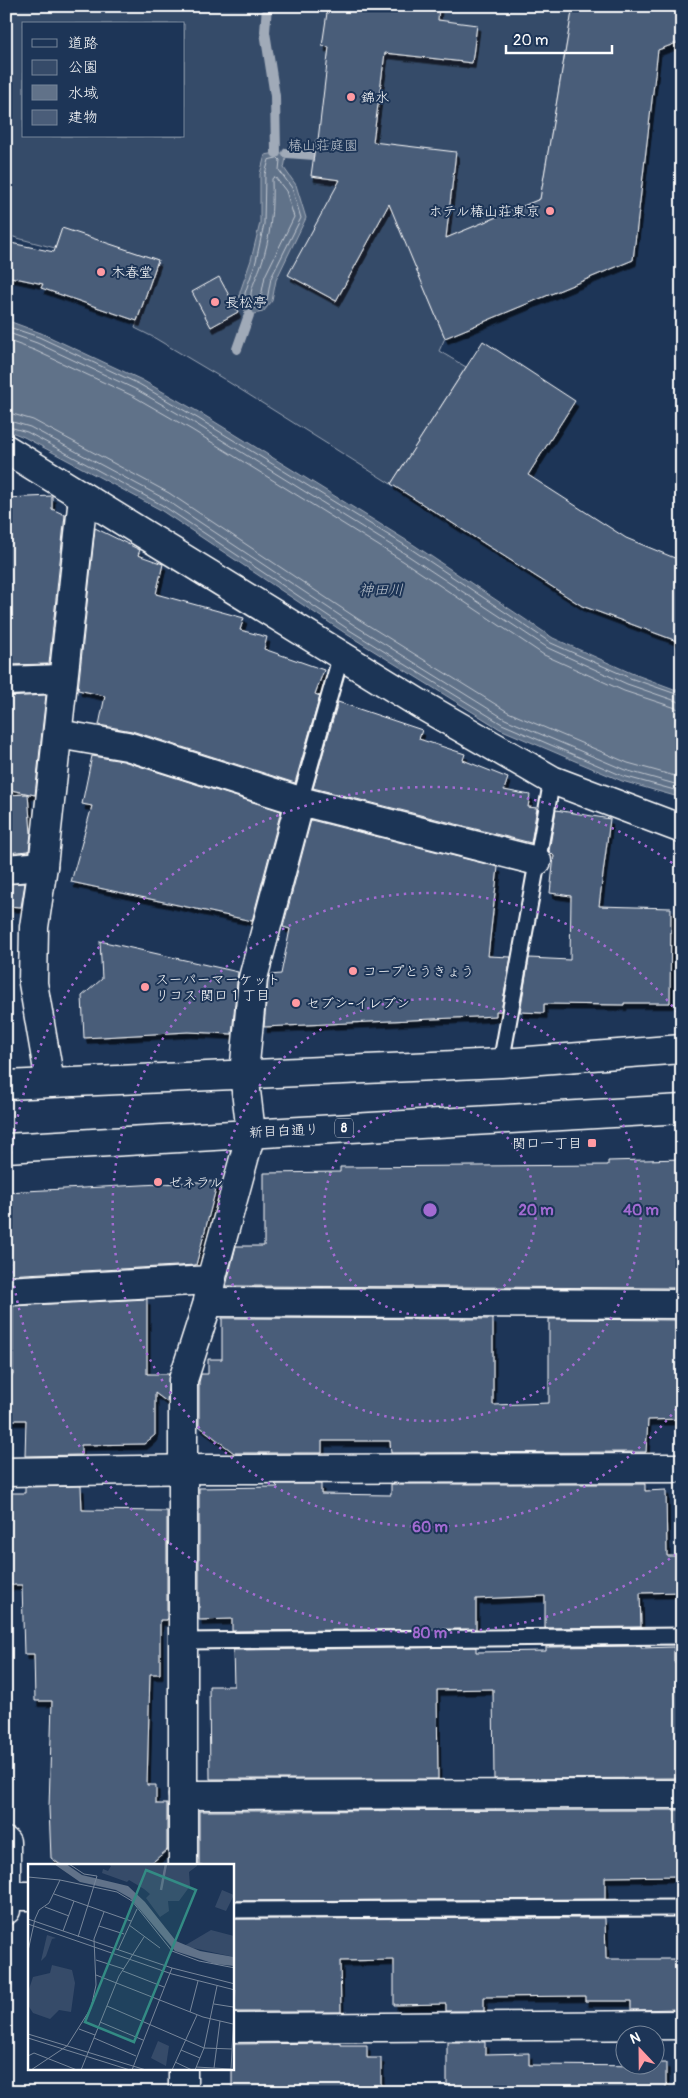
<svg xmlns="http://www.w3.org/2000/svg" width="688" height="2098" font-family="Pangolin,'Klee One',sans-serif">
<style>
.green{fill:#364b69;stroke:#9aa5b4;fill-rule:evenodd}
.water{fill:#617289;stroke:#a0aab8}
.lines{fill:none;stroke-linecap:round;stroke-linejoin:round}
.shore{stroke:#c0c7d0;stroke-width:1}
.stream{stroke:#a0aab8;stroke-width:10}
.building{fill:#4a5d79;stroke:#fff;filter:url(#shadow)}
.service-casing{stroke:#fff;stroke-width:19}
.minor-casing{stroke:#fff;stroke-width:31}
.tertiary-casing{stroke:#fff;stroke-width:31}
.primary-casing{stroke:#fff;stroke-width:31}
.service{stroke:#1d3557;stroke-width:15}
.minor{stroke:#1d3557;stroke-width:28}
.tertiary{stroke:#1d3557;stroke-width:28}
.primary{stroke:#1d3557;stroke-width:28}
.ring{fill:none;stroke:#a36bd2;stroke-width:2.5;stroke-dasharray:2.5 5}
.poi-dot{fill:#ff9aa2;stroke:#1d3557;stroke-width:2}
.labels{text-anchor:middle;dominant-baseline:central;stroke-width:4;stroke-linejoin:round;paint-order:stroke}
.shield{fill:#1d3557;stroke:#bbc2cd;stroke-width:1}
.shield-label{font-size:12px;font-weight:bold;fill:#fff}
.poi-label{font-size:14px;fill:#fff;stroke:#1d3557;text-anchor:start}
.park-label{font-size:14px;fill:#b9c0ca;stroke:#1d3557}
.street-label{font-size:14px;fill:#fff;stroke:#1d3557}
.water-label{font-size:15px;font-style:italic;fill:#b8c0ca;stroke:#1d3557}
.inset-river{fill:none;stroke:#617289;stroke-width:2.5}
.inset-road{fill:none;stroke:#77869a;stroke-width:1}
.view{fill:#338b84;fill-opacity:0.15;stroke:#338b84;stroke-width:2.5}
.inset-edge{fill:none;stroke:#fff;stroke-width:2.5}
.centre{fill:#a36bd2;stroke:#1d3557;stroke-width:2.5}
.ring-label{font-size:15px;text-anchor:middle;font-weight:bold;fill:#a36bd2;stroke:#1d3557;stroke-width:4;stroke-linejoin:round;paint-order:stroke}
</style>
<defs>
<filter id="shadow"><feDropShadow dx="3" dy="5.5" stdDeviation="0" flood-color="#0009"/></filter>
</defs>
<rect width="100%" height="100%" fill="#1d3557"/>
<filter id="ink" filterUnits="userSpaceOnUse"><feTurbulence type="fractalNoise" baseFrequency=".02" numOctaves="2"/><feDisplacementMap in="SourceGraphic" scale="10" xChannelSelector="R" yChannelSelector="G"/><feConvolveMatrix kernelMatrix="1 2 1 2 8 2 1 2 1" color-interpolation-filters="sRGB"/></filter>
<g filter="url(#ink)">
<path class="green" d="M6,6H573L540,199L410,253L445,338L439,351L466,367L391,484L222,378L153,337L135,328L158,260L62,229L55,248L6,235ZM24,24H184V136H24Z"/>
<g class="water">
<polygon points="276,153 287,153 284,168 296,185 306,218 276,280 272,301 263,312 249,315 239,304 240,292 251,260 260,223 260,174 265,155"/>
<polygon points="6,320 41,333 142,380 202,414 414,545 553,638 631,673 682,692 682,798 622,781 500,729 348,635 159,509 24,437 6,430"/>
</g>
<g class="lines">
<g class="shore">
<polygon points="278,158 280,160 279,170 292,188 301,218 271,278 267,300 260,307 251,309 245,302 245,293 256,261 264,224 265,174 269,160"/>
<path d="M275,177L286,191L294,217L265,276L261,297L253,302C246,295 258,275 261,265C271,237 273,208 272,179Z"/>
<polyline points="6,326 39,337 139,384 199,419 411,549 551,643 630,678 682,696"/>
<polyline points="6,332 37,343 137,390 196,424 407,555 548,648 627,684 682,703"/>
<polyline points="6,340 34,350 133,396 192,430 403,561 544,655 624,691 682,710"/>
<polyline points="6,412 33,420 169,493 358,619 508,712 628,763 682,778"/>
<polyline points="6,420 30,427 165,499 354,625 505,719 625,770 682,786"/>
<polyline points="6,426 27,432 162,505 351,631 502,724 623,776 682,792"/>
</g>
<g class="stream">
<polyline points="267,6 265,32 275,96 276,153"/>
<polyline points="287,153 314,155"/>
<polyline points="237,349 249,315"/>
</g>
</g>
<g class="building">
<polygon points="328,6 439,6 438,20 477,25 472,63 385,53 373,142 456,152 446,238 540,199 573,6 682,6 682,41 658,50 633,260 445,338 389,204 336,301 288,275 340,180 311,176 316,140 318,140 329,47 322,46"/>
<polygon points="62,228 158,260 137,321 41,288 43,284 6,276 6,242 54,252"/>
<polygon points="219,277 238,312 211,327 192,292"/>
<polygon points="483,341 575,401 528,475 626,538 682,561 682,643 582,606 391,484"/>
<polygon points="52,496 52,509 65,515 49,664 6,665 6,498"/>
<polygon points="95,528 140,550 138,555 163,564 156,594 244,618 240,630 267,637 264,649 324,670 315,694 320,696 295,783 132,731 99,725 105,696 78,690"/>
<polygon points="46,695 35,795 6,789 6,697"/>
<polygon points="338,702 422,730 419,739 465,754 463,760 508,778 504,790 530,795 528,807 537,808 531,843 313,788"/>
<polygon points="92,756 123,761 281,811 252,921 71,882 92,806 82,804"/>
<polygon points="28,794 31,833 29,851 6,853 6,795"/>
<polygon points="556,810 610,819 599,906 671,908 670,1003 624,1003 624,1005 544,1004 544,1013 520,1012 529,958 570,960 571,896 550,893 554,856 549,851"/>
<polygon points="311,820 498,867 488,956 511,957 501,1011 496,1011 496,1016 264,1027 268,981 270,975 281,974 290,929 283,927"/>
<polygon points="25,883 21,907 6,906 6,884"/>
<polygon points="100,941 238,972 232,1034 188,1032 84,1038 82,996 102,979"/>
<polygon points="682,1159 682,1288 226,1286 236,1246 264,1246 264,1173 340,1172 340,1167 608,1165 608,1161"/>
<polygon points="218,1181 196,1265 6,1275 6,1192"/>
<polygon points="147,1299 147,1374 169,1374 167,1402 155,1393 155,1435 144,1444 81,1445 81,1455 25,1456 26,1420 6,1420 6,1375 13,1375 13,1306"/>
<polygon points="222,1318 493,1319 493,1405 549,1403 549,1319 682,1320 682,1419 648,1420 646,1452 391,1453 390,1441 322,1441 322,1453 234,1453 199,1426 199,1382 201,1374 208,1374 208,1359 222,1359"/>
<polygon points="275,1484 321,1484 321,1494 391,1495 391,1484 645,1484 645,1491 666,1490 667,1556 682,1556 682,1592 640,1593 641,1627 545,1628 545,1596 476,1599 476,1629 232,1631 232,1619 199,1620 199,1488 278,1487"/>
<polygon points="81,1486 82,1510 167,1511 167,1620 160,1620 160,1674 150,1674 147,1785 156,1785 156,1804 167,1804 167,1850 148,1866 62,1866 51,1858 49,1808 52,1701 35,1701 34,1654 24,1654 22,1585 6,1585 6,1493 25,1493 25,1487"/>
<polygon points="641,1646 641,1648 674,1647 674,1662 682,1662 682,1778 494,1779 493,1689 437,1690 438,1779 210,1779 209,1686 234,1686 233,1650 476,1647 476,1652 546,1651 546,1647"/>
<polygon points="682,1810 682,1876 605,1877 605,1899 232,1901 232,1866 199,1866 199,1811"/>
<polygon points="605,1918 606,1959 682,1959 682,2009 631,2010 631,2001 585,2001 585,1996 484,1997 484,2011 446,2011 446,2004 394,2005 394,1960 340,1961 341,2012 232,2012 232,1919"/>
<polygon points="447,2042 485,2042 485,2054 529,2053 529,2065 656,2066 656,2063 666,2063 666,2092 447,2092"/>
<polygon points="341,2043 341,2045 367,2045 367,2058 381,2058 381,2092 232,2092 232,2044"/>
</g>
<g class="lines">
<defs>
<g id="service">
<polyline points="300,801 341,655"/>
<polyline points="501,1063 552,780"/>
<polyline points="183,1641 682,1636"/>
<polyline points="232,1910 682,1908"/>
</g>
<g id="minor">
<polyline points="6,449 420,704 552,780 682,829"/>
<polyline points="6,681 62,679"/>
<polyline points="58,734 127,746 300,801 537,861"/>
<polyline points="6,869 43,866"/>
<polyline points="50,1082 33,983 34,927 43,866 83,497"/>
<polyline points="6,1291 211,1280"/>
<polyline points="208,1302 682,1304"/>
<polyline points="6,1472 205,1469 682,1468"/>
<polyline points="183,1795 682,1794"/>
<polyline points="183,1866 183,1380 208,1302 211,1280 251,1133 244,1074 253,978 300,801"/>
<polyline points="7,1896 29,1896"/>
<polyline points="232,2028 682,2025"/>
<polyline points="183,2069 183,2092"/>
</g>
<polyline id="tertiary" points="6,1842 6,1910"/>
<g id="primary">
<polyline points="6,1085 501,1063 682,1049"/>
<polyline points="6,1148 682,1109"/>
</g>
</defs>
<use href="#service" class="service-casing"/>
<use href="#minor" class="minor-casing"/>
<use href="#tertiary" class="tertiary-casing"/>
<use href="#primary" class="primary-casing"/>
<use href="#service" class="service"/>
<use href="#minor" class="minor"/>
<use href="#tertiary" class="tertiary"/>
<use href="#primary" class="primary"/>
</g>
</g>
<g class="ring">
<circle cx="430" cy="1210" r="106"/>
<circle cx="430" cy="1210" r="211"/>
<path d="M681 1403A317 317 0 1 1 681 1017"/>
<path d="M682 1550A423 423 0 1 1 682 870"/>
</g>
<g class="poi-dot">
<circle cx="351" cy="97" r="5"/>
<circle cx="550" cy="211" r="5"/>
<circle cx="101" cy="272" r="5"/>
<circle cx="215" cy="302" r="5"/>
<circle cx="353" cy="971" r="5"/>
<circle cx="145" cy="987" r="5"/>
<circle cx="296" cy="1003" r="5"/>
<rect x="587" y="1138" width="10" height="10" rx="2.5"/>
<circle cx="158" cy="1182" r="5"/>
</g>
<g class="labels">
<rect class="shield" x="335" y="1118.5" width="18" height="19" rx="4"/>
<g class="shield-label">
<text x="344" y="1128">8</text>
</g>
<g class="poi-label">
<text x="361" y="97">錦水</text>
<text x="540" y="211" text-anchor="end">ホテル椿山荘東京</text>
<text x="111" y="272">木春堂</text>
<text x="225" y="302">長松亭</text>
<text x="363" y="971">コープとうきょう</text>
<text x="155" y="979">スーパーマーケット<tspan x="155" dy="16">リコス 関口１丁目</tspan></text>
<text x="306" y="1003">セブン-イレブン</text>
<text x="582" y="1143" text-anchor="end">関口一丁目</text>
<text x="168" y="1182">ゼネラル</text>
</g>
<g class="park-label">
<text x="323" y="145">椿山荘庭園</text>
</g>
<g class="street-label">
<text transform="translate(284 1131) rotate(-3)">新目白通り</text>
</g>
<g class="water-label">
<text x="381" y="590">神田川</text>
</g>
</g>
<g transform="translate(28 1864)">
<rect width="206" height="206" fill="#1d3557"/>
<path d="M80,0H169V2L161,8L162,22L151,37H140L141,47L132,53L118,34L122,30L116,25L101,16L99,18L74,9L75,5L80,7L83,2ZM194,26L206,31L198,47L187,43ZM183,66L206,72V93L156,82ZM19,71L28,74L24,75L18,92L13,97ZM24,101L44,106L47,119L43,148L31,146L22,155L5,149L0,141V128L5,113L22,109ZM130,177L141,182L138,202L123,194Z" fill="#364b69"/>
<path d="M26,0H38L54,11L100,22L117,38L148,77L172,87L206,93V102L187,100L147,87L102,34L88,26L52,18Z" fill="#617289"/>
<path class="inset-river" d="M133,26L138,0"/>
<path class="inset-road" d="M41,0L56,10L69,12L50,73M0,13L32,16L89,28L104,37L144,87L171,97L207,104M26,30L103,57M17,43L41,52M0,55L144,104L207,120M0,60L144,110L207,126L203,206M101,61L132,84M71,62L96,70M35,67L46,37M90,86L109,45M0,87L7,55L11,46L21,39L32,16M68,96L96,105M95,107L136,123M68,111L175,153L205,160M186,140L205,143M79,142L176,184L204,185M162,148L170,117M72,158L115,176M51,165L67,171M0,170L118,206M0,174L102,206M66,174L108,192M153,186L172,194M0,192L6,189L49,206M147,198L164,206M168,203L203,205M186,204L192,157M3,206L39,182L63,144L68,121L66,75L76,48M53,206L91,112L116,73M104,206L144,104M144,206L169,151M167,206L176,184L189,122"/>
<path class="view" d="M118,6L168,26L106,178L57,158Z"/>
<rect width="206" height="206" class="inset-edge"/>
</g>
<circle cx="430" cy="1210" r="8" class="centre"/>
<g class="ring-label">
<text x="536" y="1215">20 m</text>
<text x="641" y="1215">40 m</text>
<text x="430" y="1532">60 m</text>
<text x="430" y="1638">80 m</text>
</g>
<rect width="688" height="2098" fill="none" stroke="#1d3557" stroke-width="25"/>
<rect x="12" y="12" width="663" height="2073" fill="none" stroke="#fff" stroke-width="2" filter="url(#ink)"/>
<rect x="22" y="22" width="162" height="115" fill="#1d3557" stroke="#77869a"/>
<rect x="32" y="39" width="25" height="8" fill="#1d3557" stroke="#77869a"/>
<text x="68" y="48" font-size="15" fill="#ffffff">道路</text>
<rect x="32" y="60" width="25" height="15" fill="#364b69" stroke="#77869a"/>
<text x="68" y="72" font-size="15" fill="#ffffff">公園</text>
<rect x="32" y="85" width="25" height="15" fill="#617289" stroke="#77869a"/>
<text x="68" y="98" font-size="15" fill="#ffffff">水域</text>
<rect x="32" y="110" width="25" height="15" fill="#4a5d79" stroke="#77869a"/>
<text x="68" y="122" font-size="15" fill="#ffffff">建物</text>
<g transform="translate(640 2050) rotate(338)"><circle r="24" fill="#1d3557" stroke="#77869a"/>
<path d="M0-4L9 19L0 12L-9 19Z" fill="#ff9aa2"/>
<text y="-8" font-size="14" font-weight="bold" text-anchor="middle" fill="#ffffff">N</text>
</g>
<path d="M506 45v8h106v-8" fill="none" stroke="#ffffff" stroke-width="2.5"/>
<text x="513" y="45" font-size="15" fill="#ffffff" stroke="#1d3557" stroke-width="4" paint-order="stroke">20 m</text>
</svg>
